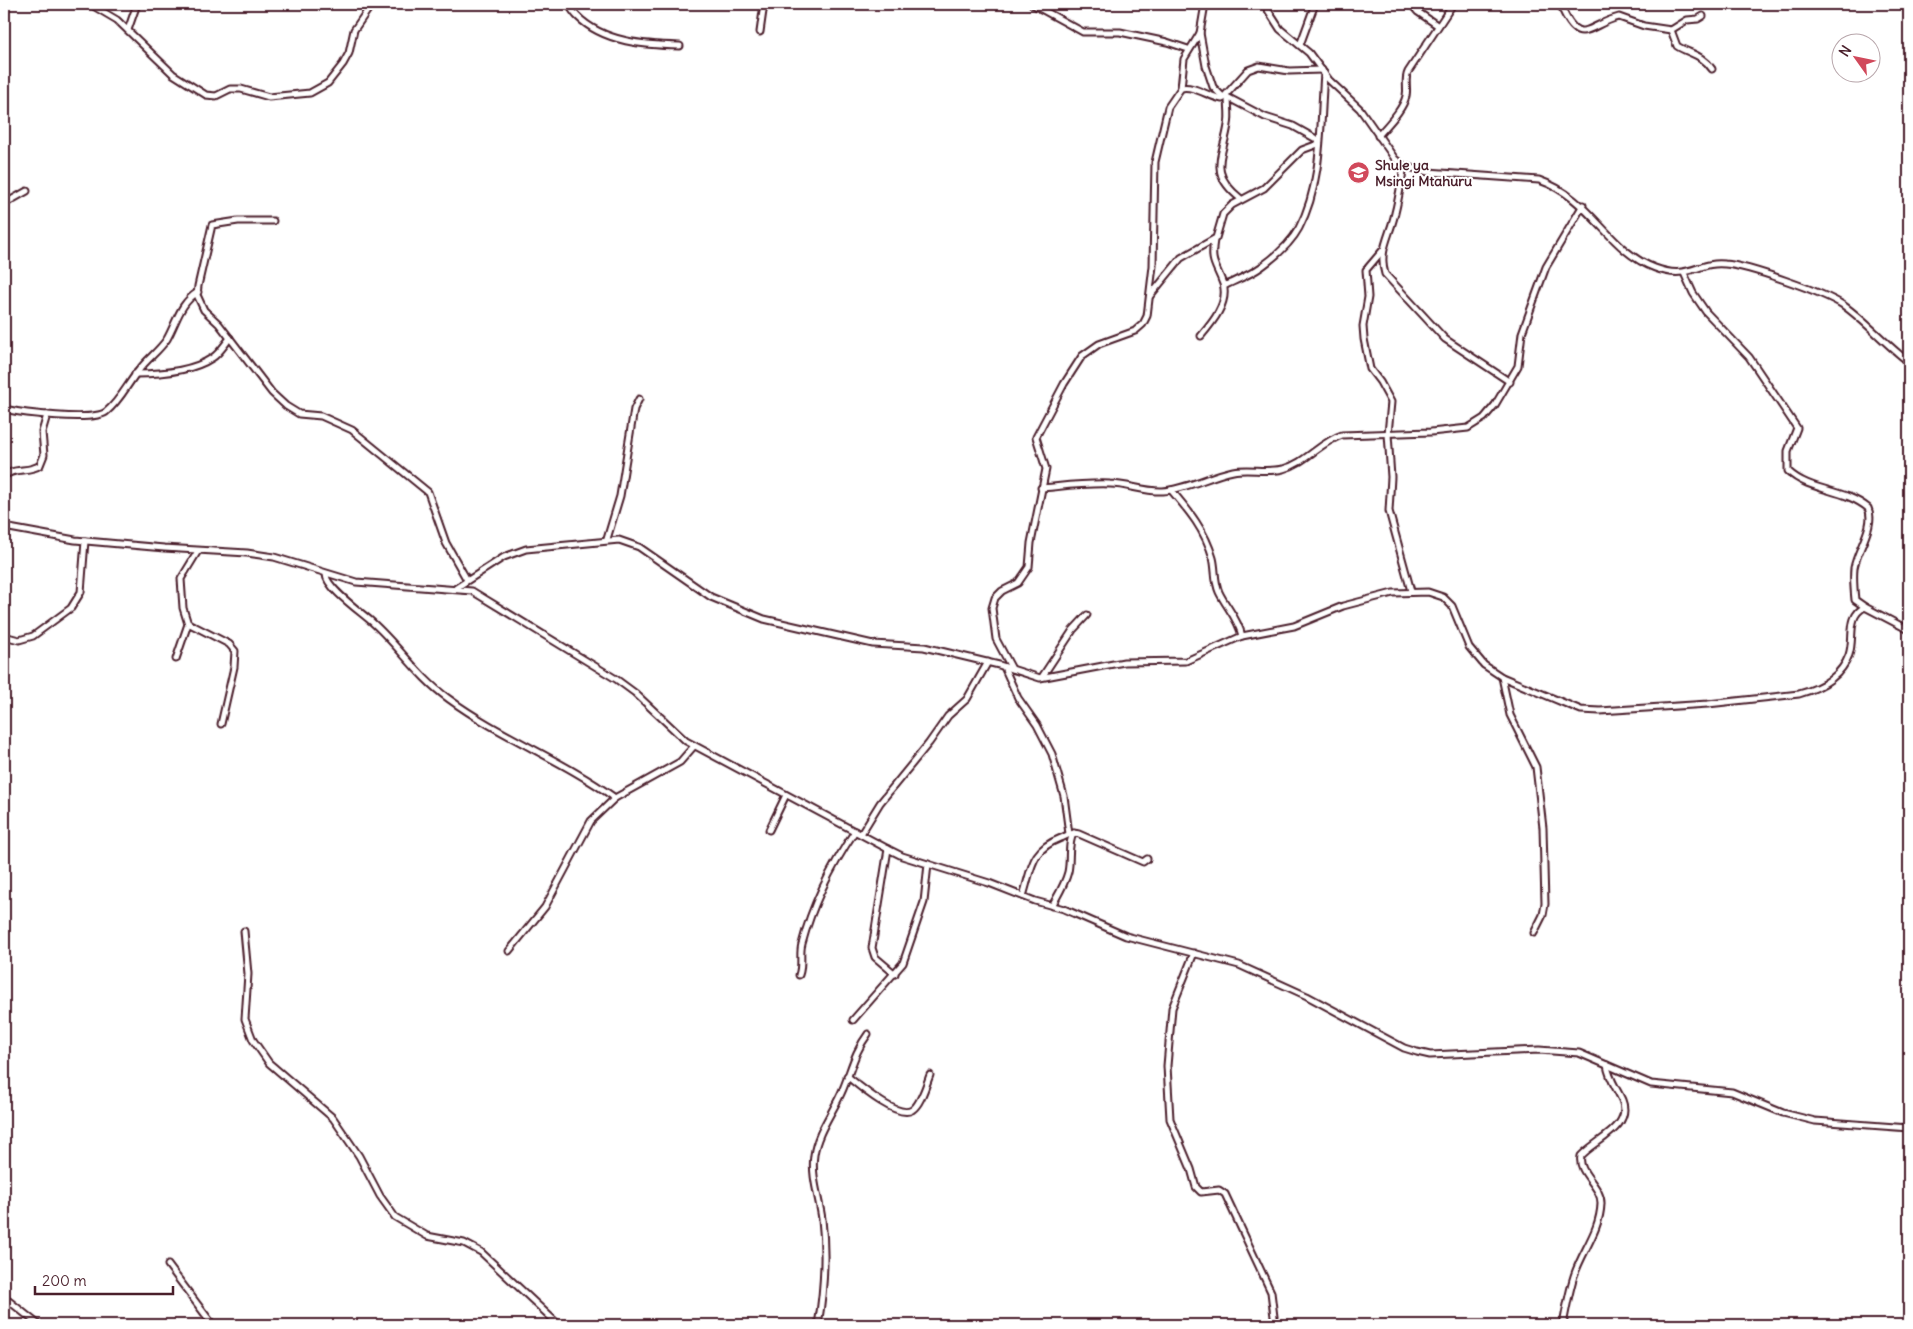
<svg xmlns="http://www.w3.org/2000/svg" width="1913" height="1329" font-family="Delius,sans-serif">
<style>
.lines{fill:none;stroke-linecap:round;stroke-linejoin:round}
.street-casing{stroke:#4a1f2b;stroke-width:9}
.street{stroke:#fff;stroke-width:5}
.labels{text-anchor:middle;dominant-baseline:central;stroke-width:4;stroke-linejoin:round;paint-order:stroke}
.poi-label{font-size:14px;font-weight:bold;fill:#4a1f2b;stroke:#fff;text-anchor:start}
</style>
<rect width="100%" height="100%" fill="#fff"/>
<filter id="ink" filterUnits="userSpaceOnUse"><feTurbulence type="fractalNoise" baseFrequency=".02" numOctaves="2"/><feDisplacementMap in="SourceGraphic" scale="10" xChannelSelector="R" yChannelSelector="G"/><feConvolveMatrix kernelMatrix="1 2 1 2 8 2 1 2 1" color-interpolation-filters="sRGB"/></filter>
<g filter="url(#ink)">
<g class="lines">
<defs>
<g id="street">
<polyline points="90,4 117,20 173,74 206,95 216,96 230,89 241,89 269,97 310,93 328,83 343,64 349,53 354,30 372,4"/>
<polyline points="356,4 369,7"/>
<path d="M568,4C571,8 574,13 577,16C604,43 646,45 680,46"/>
<polyline points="1032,4 1083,32 1120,32 1167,42 1188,49"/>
<polyline points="1205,4 1200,33 1206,66 1213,87 1224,98"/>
<path d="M1264,4L1280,29L1309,53L1329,80L1360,109L1395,159L1404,166L1428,172L1539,180C1592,198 1607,250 1655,268C1689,281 1698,261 1725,264C1749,266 1823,292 1843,305C1867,322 1886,345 1909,362"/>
<polyline points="1411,4 1418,12 1437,25"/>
<path d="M1560,4C1579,50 1587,25 1619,17L1644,26L1671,30L1687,20L1698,19L1703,16"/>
<polyline points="128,30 137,4"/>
<path d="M1671,30L1677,46C1690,54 1703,55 1712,69"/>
<polyline points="760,32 764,4"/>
<polyline points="1300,45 1315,4"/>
<path d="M1181,88C1194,85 1209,97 1222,99L1248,70L1259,66L1289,71L1322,70"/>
<polyline points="1227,97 1265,117 1293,126 1318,140"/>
<path d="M1228,98C1228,106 1230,116 1228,125C1223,158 1207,172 1241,199"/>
<path d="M1378,136C1387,125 1403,110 1406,96C1408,87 1404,80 1408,72L1453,4"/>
<path d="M1404,166C1401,182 1399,198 1395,213C1390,236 1378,251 1385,274L1445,339L1510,382"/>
<polyline points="4,204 27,191"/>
<polyline points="273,221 238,221 212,225 198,286 197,295 204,310 219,324 272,393 286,406 299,414 321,416 352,430 428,492 446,543 467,580"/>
<polyline points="1383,250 1366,270 1368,297 1363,326 1364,339 1370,369 1380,382 1391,402 1388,434 1391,477 1389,511 1411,591"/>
<path d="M1684,273L1693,293L1706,312L1749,357L1797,428L1788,451V471C1810,492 1844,488 1868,508C1876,525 1857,550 1854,568C1853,578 1854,590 1855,600L1865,607"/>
<path d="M1224,286C1236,280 1250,275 1261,267C1275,257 1291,243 1299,228C1323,183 1320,123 1324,73"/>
<polyline points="1150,296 1181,258 1216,238 1223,214 1232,205 1264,188 1302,150 1318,144"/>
<path d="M1201,336C1212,323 1229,303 1223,284C1216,264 1210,264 1214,240"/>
<path d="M135,374C160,374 191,372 212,358C219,354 225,344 230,338"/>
<path d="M4,409C22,413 92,422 106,412C120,401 128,383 139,370C148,358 159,351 167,339C177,321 180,303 198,292"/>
<path d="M4,477C11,467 30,473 40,465L44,455L42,432L47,415"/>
<path d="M1041,488C1064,486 1086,483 1110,484C1128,484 1144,492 1163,491C1187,489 1209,476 1233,471C1249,468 1266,473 1283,469C1306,463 1320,442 1342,435L1431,432L1468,428L1484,418L1495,405L1518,366L1522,333L1546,267L1583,205"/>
<path d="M1171,490C1189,511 1205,530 1213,558C1216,569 1214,581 1219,592C1226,607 1238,618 1242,636"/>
<polyline points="4,527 75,540 164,548 247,553 274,557 356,582 472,591 616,679 635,693 686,741 888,849 902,856 989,883 1035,901 1064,909 1126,936 1239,965 1307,996 1404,1048 1417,1052 1430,1055 1539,1050 1579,1053 1651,1084 1732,1092 1783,1113 1815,1121 1909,1128"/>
<polyline points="607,539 620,496 634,409 639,399"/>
<path d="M326,574C325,587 361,612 372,622C399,646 418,677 449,699C501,737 563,760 615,798"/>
<path d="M456,588L504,557L526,549L619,540L639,547L711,597L764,619L873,644L924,647L999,665L1040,678L1124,662L1186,661L1242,636L1294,626L1343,606L1393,593L1428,592L1443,597L1452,606L1469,647L1484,665L1502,677L1581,710L1600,711L1708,704L1799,694C1821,688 1841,677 1849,655C1855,638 1846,616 1865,607L1909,630"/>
<polyline points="188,623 229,644 235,651 234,667 221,724"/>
<polyline points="4,636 19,640 33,636 71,608 81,592 85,541"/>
<polyline points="176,659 188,624 183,608 181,579 198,551"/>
<polyline points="1004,667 1018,698 1037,725 1052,754 1064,796 1069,834"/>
<polyline points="1012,669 996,639 992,608 995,598 1002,591 1018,583 1029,567 1031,543 1046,469 1036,437 1064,384 1082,356 1099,344 1135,331 1143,324 1147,316 1153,266 1155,162 1168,107 1181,88 1184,59 1200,33"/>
<polyline points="1042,677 1073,630 1087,615"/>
<polyline points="1502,677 1510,715 1536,767 1543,828 1545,904 1543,915 1534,933"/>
<polyline points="769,830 786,795"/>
<polyline points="861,834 880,803 929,743 948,716 967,699 988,662"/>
<polyline points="888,849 872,948 875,957 895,974"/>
<path d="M1023,896C1032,868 1030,850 1061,838C1068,835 1072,832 1079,834L1143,862L1147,859"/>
<path d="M1052,906C1058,895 1065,884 1068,872C1071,860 1067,842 1074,833"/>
<polyline points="244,931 248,974 245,1019 253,1040 269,1063 333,1118 359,1156 380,1196 395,1217 427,1236 464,1243 481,1252 559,1325"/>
<polyline points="509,951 545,907 591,821 615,798 680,762 694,746"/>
<polyline points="1194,953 1172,1008 1167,1066 1170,1119 1191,1169 1196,1187 1201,1192 1219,1190 1225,1194 1271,1292 1275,1325"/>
<path d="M799,975C803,964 799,954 802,944C812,905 833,864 855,831"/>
<polyline points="853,1020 903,963 924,902 928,864"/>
<path d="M847,1076C858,1085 897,1119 912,1110C921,1104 926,1085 930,1075"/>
<polyline points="168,1265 213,1325"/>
<polyline points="4,1297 39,1325"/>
<path d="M818,1325C824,1290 826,1254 822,1219C819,1197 811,1177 814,1155C817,1132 834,1111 843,1089C851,1070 855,1051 868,1034"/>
<path d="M1563,1325C1566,1309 1569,1292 1574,1276C1582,1251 1600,1231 1601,1204C1602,1186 1577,1173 1581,1156C1595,1140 1633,1127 1622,1100C1616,1087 1609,1079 1607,1065"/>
</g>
</defs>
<use href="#street" class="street-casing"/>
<use href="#street" class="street"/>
</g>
</g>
<defs>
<symbol id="school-disc" viewBox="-11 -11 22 22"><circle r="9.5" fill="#d1495b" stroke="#fff"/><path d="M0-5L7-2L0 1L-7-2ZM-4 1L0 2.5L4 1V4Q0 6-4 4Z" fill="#fff"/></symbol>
</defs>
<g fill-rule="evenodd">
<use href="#school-disc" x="1346" y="160" width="25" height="25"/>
</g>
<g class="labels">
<g class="poi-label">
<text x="1375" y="165">Shule ya<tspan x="1375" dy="16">Msingi Mtahuru</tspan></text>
</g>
</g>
<rect width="1913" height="1329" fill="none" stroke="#fff" stroke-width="20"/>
<rect x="10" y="10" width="1893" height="1309" fill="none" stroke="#4a1f2b" stroke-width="2" filter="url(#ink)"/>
<g transform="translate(1856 58) rotate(303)"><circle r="24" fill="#ffffff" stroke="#b7a5aa"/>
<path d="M0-4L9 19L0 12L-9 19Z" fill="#d1495b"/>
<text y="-8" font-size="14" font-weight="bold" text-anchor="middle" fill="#4a1f2b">N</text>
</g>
<path d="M35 1286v8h138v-8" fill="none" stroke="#4a1f2b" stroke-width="2.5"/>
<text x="42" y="1286" font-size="15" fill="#4a1f2b" stroke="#ffffff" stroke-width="4" paint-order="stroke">200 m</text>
</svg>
